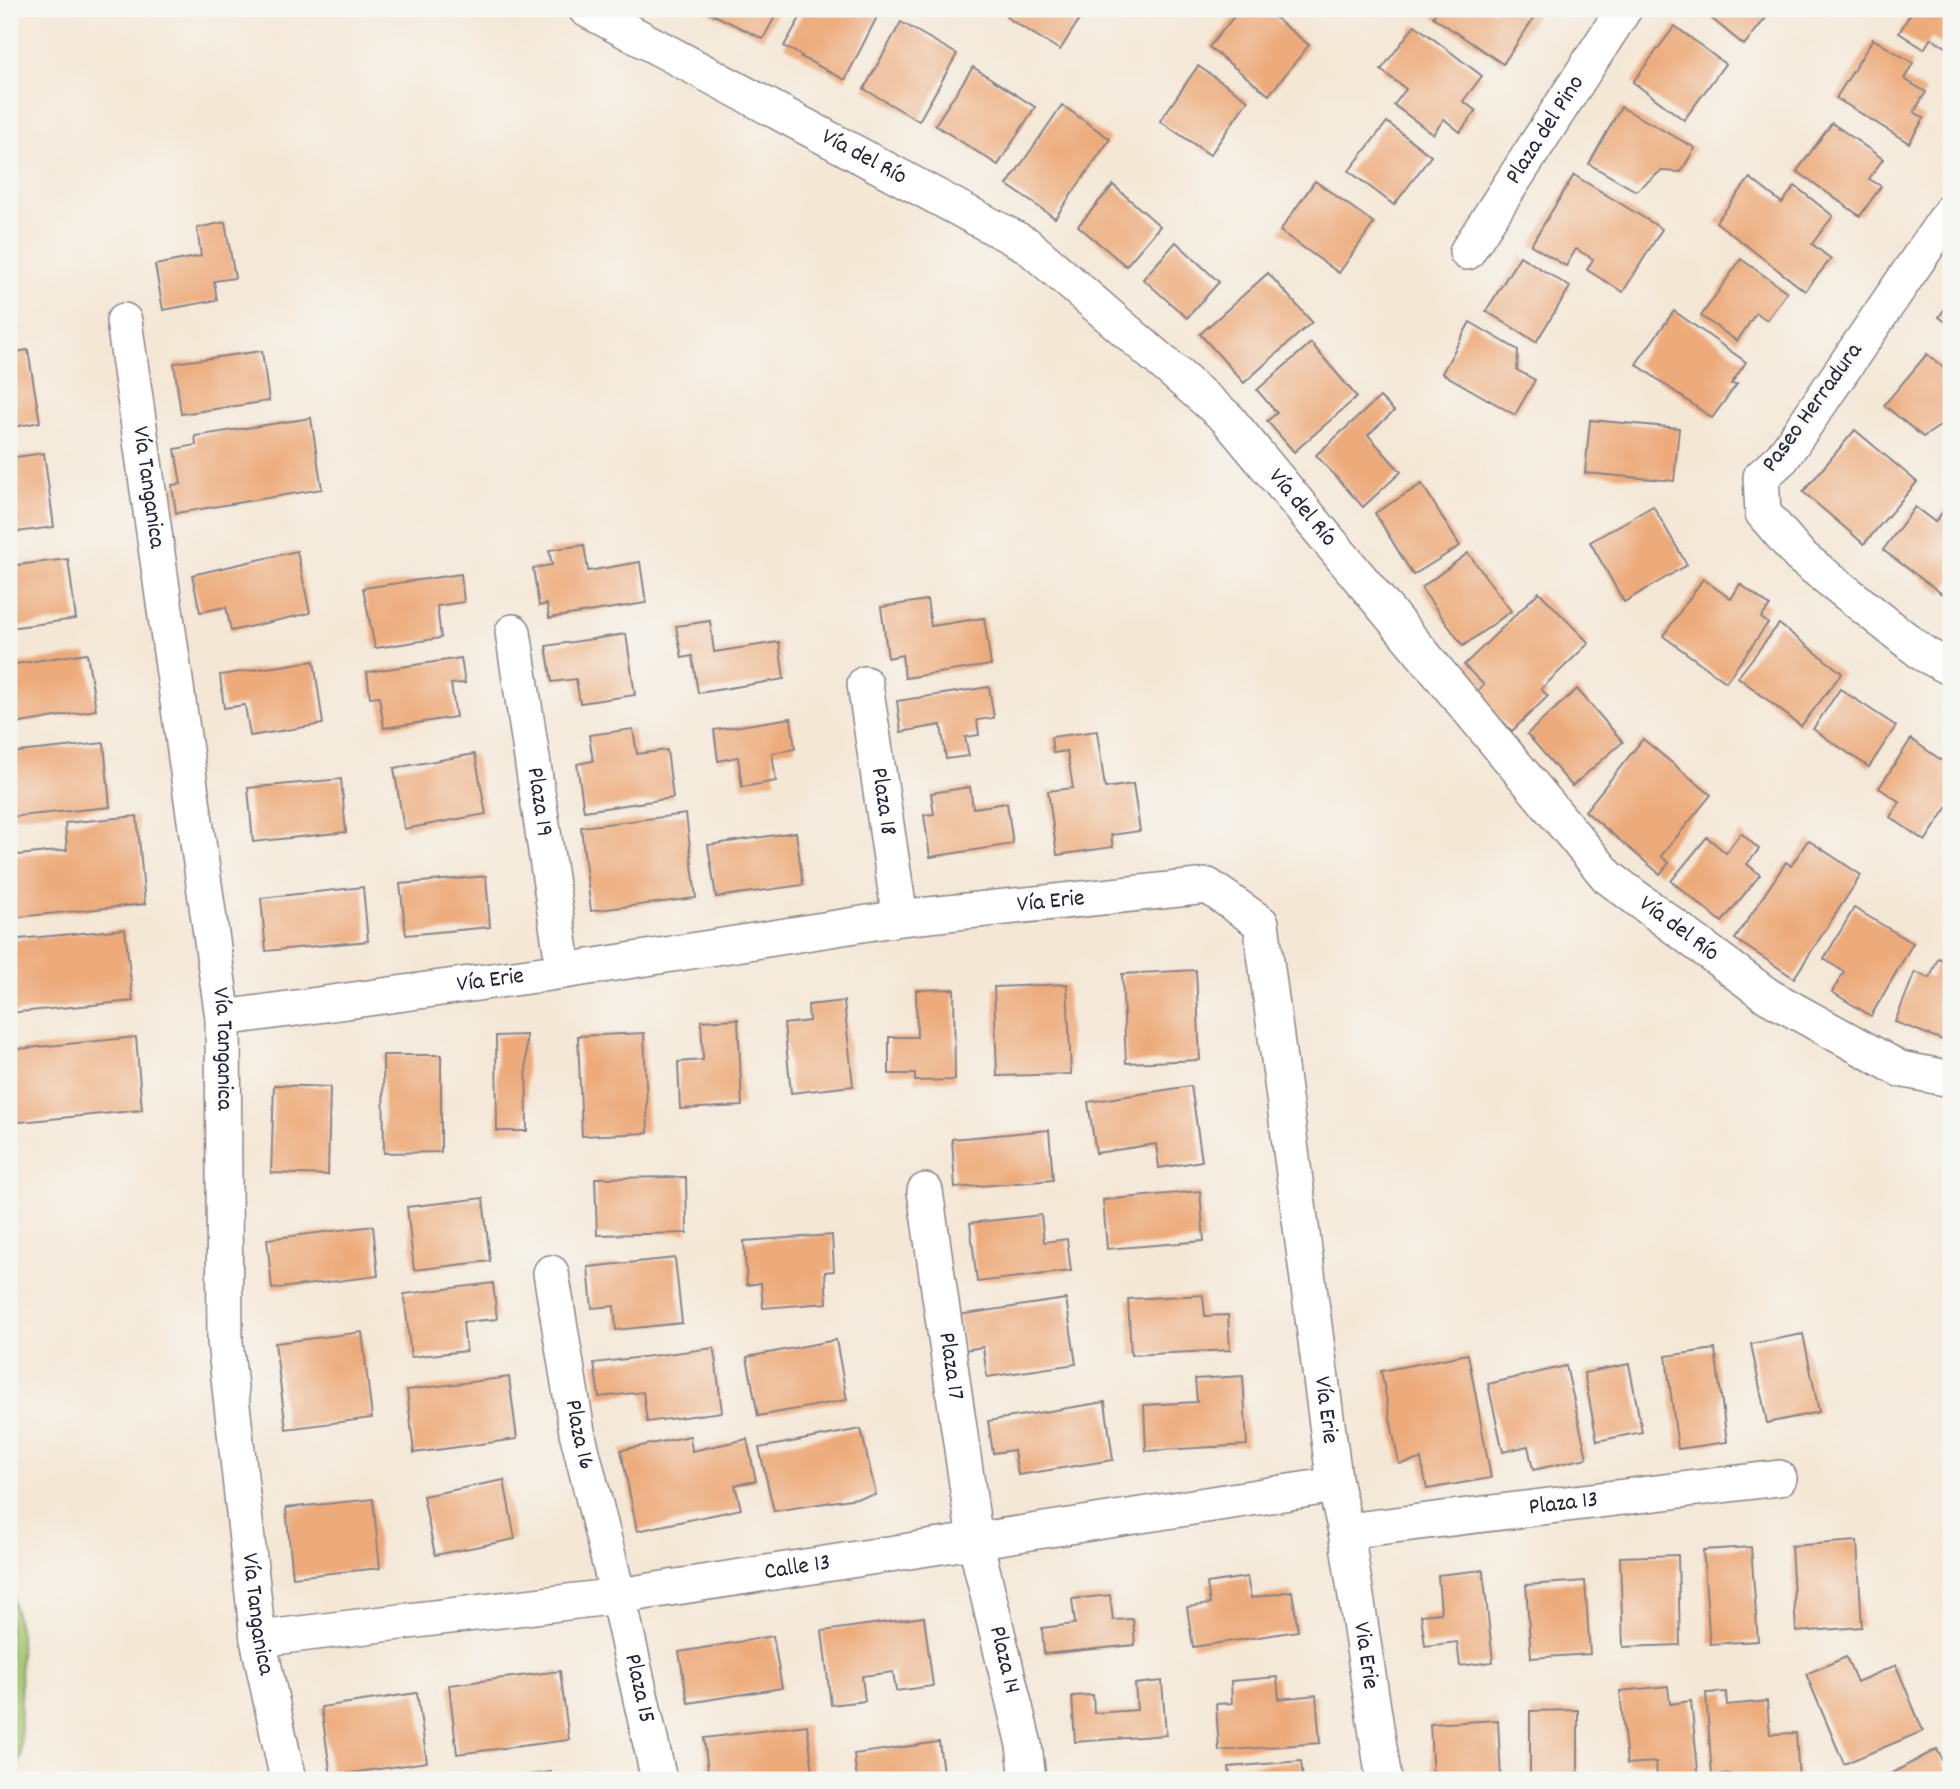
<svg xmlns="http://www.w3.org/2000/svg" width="1960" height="1789" font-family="Dekko,sans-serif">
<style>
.green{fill:#a5c66e;stroke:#647454;stroke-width:2}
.building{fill:#edab7c}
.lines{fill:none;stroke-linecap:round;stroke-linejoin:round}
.minor-casing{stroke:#8b8488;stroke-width:38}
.minor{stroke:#fff;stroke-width:35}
.labels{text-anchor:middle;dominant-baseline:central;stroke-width:5;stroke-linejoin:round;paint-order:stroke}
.street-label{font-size:24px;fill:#22223b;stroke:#f6f6f2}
</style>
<rect width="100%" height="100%" fill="#f6f6f2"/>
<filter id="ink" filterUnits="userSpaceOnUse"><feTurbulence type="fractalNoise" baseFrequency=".0143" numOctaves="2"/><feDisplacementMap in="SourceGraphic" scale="14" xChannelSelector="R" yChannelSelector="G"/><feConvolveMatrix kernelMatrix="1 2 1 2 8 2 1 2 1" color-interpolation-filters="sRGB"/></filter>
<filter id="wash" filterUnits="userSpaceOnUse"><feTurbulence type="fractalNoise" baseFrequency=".00686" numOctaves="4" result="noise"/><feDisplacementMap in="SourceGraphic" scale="28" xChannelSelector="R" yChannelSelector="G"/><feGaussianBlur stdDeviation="1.57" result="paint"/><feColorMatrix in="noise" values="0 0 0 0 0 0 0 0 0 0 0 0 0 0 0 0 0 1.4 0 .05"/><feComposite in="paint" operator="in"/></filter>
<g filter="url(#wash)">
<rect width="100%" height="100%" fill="#f4e7d6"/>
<polygon class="green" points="9,1581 20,1634 21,1755 13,1780 9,1780"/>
<g id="blocks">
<g class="building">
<polygon points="702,9 779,9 763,39"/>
<polygon points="805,9 881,9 845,80 801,57 802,56 784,46"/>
<polygon points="1012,9 1086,9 1060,50 1006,17"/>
<polygon points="1240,9 1264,9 1309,45 1269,95 1209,47"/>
<polygon points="1438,9 1540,9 1503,64 1433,17"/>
<polygon points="1700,9 1773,9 1744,45"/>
<polygon points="1913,9 1951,9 1951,40 1946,47 1931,38 1924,49 1899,33"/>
<polygon points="901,22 957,54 919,121 864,89"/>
<polygon points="1415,25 1482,76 1463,101 1476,111 1460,132 1444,119 1433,134 1394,105 1406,89 1381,70"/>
<polygon points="1675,26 1725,64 1684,120 1633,82"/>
<polygon points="1873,39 1913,63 1904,79 1926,92 1914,112 1924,118 1909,143 1836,98"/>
<polygon points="1198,66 1248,100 1210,155 1160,121"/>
<polygon points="973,67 1035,107 998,165 935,125"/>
<polygon points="1062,105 1110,139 1055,218 1007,185"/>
<polygon points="1621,107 1695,148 1681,172 1661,171 1636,191 1589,164"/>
<polygon points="1387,122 1431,156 1394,205 1349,171"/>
<polygon points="1832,123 1883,159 1869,179 1881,186 1860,216 1797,171"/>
<polygon points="1574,175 1662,229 1623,292 1587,270 1593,259 1576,249 1566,266 1531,245"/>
<polygon points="1750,178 1782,203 1795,186 1833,216 1812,244 1831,259 1805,291 1716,222"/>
<polygon points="1315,181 1374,223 1339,273 1280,231"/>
<polygon points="1113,185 1160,226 1126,266 1078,226"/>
<polygon points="225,222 235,278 214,281 217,300 163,310 155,265 201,256 197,228"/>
<polygon points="1176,242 1219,282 1187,318 1143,279"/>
<polygon points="1520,256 1570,287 1536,342 1486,311"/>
<polygon points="1741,259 1787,292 1767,320 1756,313 1737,341 1701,316"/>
<polygon points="1268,273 1312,322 1244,383 1200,334"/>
<polygon points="9,286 18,329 9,331"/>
<polygon points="1951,299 1951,326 1939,317"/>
<polygon points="1674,311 1746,362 1731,384 1737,384 1712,418 1636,364"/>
<polygon points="1470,322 1518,350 1517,370 1535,380 1515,415 1442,373"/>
<polygon points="1311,343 1357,397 1294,452 1267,421 1277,413 1257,390"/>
<polygon points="28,350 40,422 9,428 9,353"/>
<polygon points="262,351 269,401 181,414 174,363"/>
<polygon points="1927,354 1951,374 1951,411 1943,424 1923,437 1884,405"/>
<polygon points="1380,397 1394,411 1368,435 1401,472 1363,507 1316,455"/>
<polygon points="311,418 322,489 176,513 172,485 181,484 175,449 196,445 195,436"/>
<polygon points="1590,420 1679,428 1674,481 1585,473"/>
<polygon points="1855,430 1917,482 1864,544 1803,492"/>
<polygon points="44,453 54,527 9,533 9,458"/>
<polygon points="1422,484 1460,546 1413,575 1375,513"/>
<polygon points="1951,501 1951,581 1942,594 1883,550 1915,507 1935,522"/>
<polygon points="1653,506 1687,565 1624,602 1590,542"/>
<polygon points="584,545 588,571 640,562 646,603 549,618 547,604 539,606 533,568 552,565 549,550"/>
<polygon points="297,551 310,613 231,631 226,607 200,612 192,575"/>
<polygon points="1468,553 1511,611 1463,646 1421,588"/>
<polygon points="68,559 76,619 9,628 9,566"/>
<polygon points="461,574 464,602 437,606 441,638 375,648 363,588"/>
<polygon points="1703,579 1731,599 1740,584 1770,606 1761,618 1768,623 1726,682 1663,636"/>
<polygon points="1539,592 1589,643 1541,689 1548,696 1512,731 1475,694 1484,685 1464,665"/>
<polygon points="927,600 931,626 984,618 991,665 905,678 902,655 888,658 881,607"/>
<polygon points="710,621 714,652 779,642 784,679 698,693 692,656 682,658 676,626"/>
<polygon points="1779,624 1842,673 1801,726 1738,677"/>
<polygon points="626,634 635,695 580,703 576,679 552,682 546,646"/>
<polygon points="87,653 96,710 9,725 9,665"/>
<polygon points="461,658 465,683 451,684 456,717 384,728 379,696 370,697 367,672"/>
<polygon points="314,661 323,724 250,736 245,705 224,708 220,675"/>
<polygon points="989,687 994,718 977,720 979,735 965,737 969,756 946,759 941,725 901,732 897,701"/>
<polygon points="1577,689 1623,742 1572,786 1527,734"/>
<polygon points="1840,689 1896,726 1869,767 1813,729"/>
<polygon points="791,718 795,749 772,753 776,781 742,787 738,757 718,761 714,730"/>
<polygon points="633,729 637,754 667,750 673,798 584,811 577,764 593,761 589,735"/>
<polygon points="1097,731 1105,788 1133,784 1140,831 1111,835 1113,847 1057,855 1048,791 1073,788 1067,751 1053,753 1051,737"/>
<polygon points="1643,739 1711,795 1661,856 1669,863 1660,874 1585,811"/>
<polygon points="1911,739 1951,767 1951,802 1925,841 1890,817 1900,802 1879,788"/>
<polygon points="104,743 110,807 9,817 9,753"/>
<polygon points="475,754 486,814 404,829 394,768"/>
<polygon points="341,779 346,832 253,842 248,788"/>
<polygon points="970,787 973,808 1007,803 1013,844 930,857 924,815 934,814 931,793"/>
<polygon points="686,814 696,898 591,911 581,827"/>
<polygon points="137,816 145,904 9,918 9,856 67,850 65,823"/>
<polygon points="796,832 803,885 716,897 708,845"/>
<polygon points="1741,833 1759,849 1747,864 1760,875 1722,922 1671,881 1707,837 1726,853"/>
<polygon points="1808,840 1861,875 1794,978 1735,939 1786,862 1791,866"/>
<polygon points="486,876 490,927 406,935 400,884"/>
<polygon points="363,887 368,941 266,951 261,898"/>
<polygon points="1854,908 1913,943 1871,1016 1832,992 1844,972 1824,959"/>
<polygon points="125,929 133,1001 9,1013 9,940"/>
<polygon points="1938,958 1951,963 1951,1043 1895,1022 1915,972 1930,978"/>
<polygon points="1196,970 1200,1060 1126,1063 1122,974"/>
<polygon points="1067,984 1071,1074 997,1076 994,987"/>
<polygon points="954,989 955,1080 915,1081 915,1074 889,1074 889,1037 917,1037 916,990"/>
<polygon points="844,1001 853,1086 791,1093 784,1024 809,1021 808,1005"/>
<polygon points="738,1019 742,1106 680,1109 678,1062 703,1060 701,1021"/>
<polygon points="644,1033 648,1133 582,1136 578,1036"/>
<polygon points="526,1035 527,1131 497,1131 496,1036"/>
<polygon points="136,1037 142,1110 10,1123 9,1050"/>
<polygon points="383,1055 441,1055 441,1152 384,1153"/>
<polygon points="274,1085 330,1087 328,1175 271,1173"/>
<polygon points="1191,1086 1202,1161 1159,1168 1156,1144 1096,1153 1088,1102"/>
<polygon points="1049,1130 1053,1180 955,1188 952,1139"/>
<polygon points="686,1177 687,1233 597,1235 595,1178"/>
<polygon points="1200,1191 1204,1241 1107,1249 1103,1200"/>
<polygon points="483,1198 490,1261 414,1270 407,1207"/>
<polygon points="1041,1215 1044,1242 1067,1239 1071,1271 977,1282 970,1223"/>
<polygon points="373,1226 378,1276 272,1289 267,1239"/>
<polygon points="832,1235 834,1271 825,1272 827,1303 763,1308 761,1283 747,1285 744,1241"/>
<polygon points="675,1258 682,1323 616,1330 614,1306 592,1308 588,1267"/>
<polygon points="493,1283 497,1319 463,1322 466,1351 411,1357 404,1294"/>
<polygon points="1203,1295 1205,1316 1228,1315 1230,1350 1131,1355 1128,1299"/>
<polygon points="1066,1299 1076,1364 987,1377 983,1347 964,1350 958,1315"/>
<polygon points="362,1332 372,1418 286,1429 275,1343"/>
<polygon points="1803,1334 1819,1412 1767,1423 1751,1344"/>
<polygon points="836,1340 847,1400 758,1416 747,1357"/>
<polygon points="714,1348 722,1412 647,1422 643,1392 599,1397 594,1363"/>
<polygon points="1715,1349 1727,1442 1678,1449 1666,1356"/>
<polygon points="1468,1354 1491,1478 1427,1489 1421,1459 1399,1464 1381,1371"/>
<polygon points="1629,1364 1642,1432 1597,1441 1584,1373"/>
<polygon points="1566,1366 1587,1458 1533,1470 1528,1446 1503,1452 1488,1384"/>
<polygon points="1243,1376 1247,1445 1146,1451 1144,1405 1197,1402 1195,1379"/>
<polygon points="509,1377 517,1439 414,1453 407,1390"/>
<polygon points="1105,1402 1113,1460 1018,1475 1014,1450 993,1453 988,1421"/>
<polygon points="861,1429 876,1495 774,1511 759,1448"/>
<polygon points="690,1436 692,1451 747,1439 756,1481 735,1485 741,1509 637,1531 621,1450"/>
<polygon points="504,1480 515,1539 435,1555 423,1496"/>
<polygon points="373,1499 380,1568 293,1577 286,1508"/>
<polygon points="1857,1541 1862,1627 1796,1632 1791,1546"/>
<polygon points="1751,1547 1758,1641 1710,1644 1703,1550"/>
<polygon points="1678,1555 1680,1645 1623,1647 1620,1557"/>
<polygon points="1483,1570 1493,1662 1460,1666 1457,1642 1425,1646 1421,1615 1441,1613 1438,1575"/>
<polygon points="1247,1577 1251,1598 1292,1591 1298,1631 1193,1647 1187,1607 1210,1604 1207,1583"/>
<polygon points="1585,1581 1590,1654 1531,1658 1526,1585"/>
<polygon points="1110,1595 1113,1620 1133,1619 1135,1645 1044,1654 1042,1628 1075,1624 1072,1599"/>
<polygon points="924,1617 933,1686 896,1691 893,1672 862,1676 865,1701 831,1705 822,1631"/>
<polygon points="773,1636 782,1688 688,1703 679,1652"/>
<polygon points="1846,1657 1857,1682 1896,1665 1923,1731 1844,1764 1806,1674"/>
<polygon points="560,1671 569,1740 457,1754 449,1685"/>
<polygon points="1277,1677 1279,1699 1316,1695 1320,1743 1219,1751 1216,1704 1232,1703 1231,1681"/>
<polygon points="1162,1681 1166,1735 1075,1742 1072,1696 1093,1695 1094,1713 1137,1710 1135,1684"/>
<polygon points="1668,1686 1670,1704 1691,1701 1699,1780 1657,1780 1656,1762 1627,1764 1620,1691"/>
<polygon points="1726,1692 1727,1705 1767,1701 1770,1734 1796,1733 1799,1780 1732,1780 1731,1774 1712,1776 1706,1693"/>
<polygon points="417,1693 427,1762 331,1776 321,1707"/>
<polygon points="1578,1710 1578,1780 1530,1780 1530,1711"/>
<polygon points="1498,1720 1501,1780 1433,1780 1430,1724"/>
<polygon points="807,1725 814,1780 709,1780 704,1738"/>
<polygon points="939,1742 944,1780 857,1780 854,1754"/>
<polygon points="1937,1749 1951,1779 1948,1780 1879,1780"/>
<polygon points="1301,1761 1303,1780 1230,1780 1229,1767"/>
<polygon points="551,1772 552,1780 515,1780 515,1777"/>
</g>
</g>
</g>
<g filter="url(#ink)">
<use href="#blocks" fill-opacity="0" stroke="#8b8488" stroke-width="2"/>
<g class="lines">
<defs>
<g id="minor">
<path id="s1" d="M586,9L1027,245L1227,418L1608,877L1768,996L1900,1069L1951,1079"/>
<polyline points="1951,211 1782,458 1761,477 1763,513 1800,556 1924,654 1951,668"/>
<path id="s2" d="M1467,252L1624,9"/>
<path id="s3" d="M124,321L223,1018L225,1342L258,1639L288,1780"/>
<path id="s4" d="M513,632L564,971"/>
<path id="s5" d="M865,684L900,918"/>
<path id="s6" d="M223,1018L564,971L900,918L1208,886L1261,923L1335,1485L1346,1531L1384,1780"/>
<path id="s7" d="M925,1191L975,1540L1024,1745L1028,1780"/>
<path id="s8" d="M551,1273L577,1432L618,1596L659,1780"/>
<path id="s9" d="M1346,1531L1779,1478"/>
<path id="s10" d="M258,1639L618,1596L1335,1485"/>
</g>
</defs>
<use href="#minor" class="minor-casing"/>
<use href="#minor" class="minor"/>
</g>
</g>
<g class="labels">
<g class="street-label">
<text stroke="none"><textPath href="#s2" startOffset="145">Plaza del Pino</textPath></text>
<text stroke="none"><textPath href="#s1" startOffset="315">Vía del Río</textPath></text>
<text transform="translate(1813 408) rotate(-54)">Paseo Herradura</text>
<text stroke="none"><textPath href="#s3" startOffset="168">Vía Tanganica</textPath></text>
<text stroke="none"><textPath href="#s1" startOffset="882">Vía del Río</textPath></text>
<text stroke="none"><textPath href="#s5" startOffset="119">Plaza 18</textPath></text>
<text stroke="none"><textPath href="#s4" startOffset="172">Plaza 19</textPath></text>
<text stroke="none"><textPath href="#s6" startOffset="836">Vía Erie</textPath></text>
<text stroke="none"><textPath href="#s1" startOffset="1449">Vía del Río</textPath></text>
<text stroke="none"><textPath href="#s6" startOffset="270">Vía Erie</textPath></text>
<text stroke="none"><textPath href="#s3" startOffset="735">Vía Tanganica</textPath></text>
<text stroke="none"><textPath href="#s7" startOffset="177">Plaza 17</textPath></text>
<text stroke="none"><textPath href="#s6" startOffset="1550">Vía Erie</textPath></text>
<text stroke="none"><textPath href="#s8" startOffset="164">Plaza 16</textPath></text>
<text stroke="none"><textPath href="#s9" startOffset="219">Plaza 13</textPath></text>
<text stroke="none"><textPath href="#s10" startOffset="544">Calle 13</textPath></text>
<text stroke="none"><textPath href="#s3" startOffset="1302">Vía Tanganica</textPath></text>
<text stroke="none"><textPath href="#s6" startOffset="1799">Via Erie</textPath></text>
<text stroke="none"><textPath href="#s7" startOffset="476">Plaza 14</textPath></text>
<text stroke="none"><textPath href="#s8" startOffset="425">Plaza 15</textPath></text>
</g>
</g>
<rect width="1960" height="1789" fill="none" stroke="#f6f6f2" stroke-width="35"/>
</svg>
